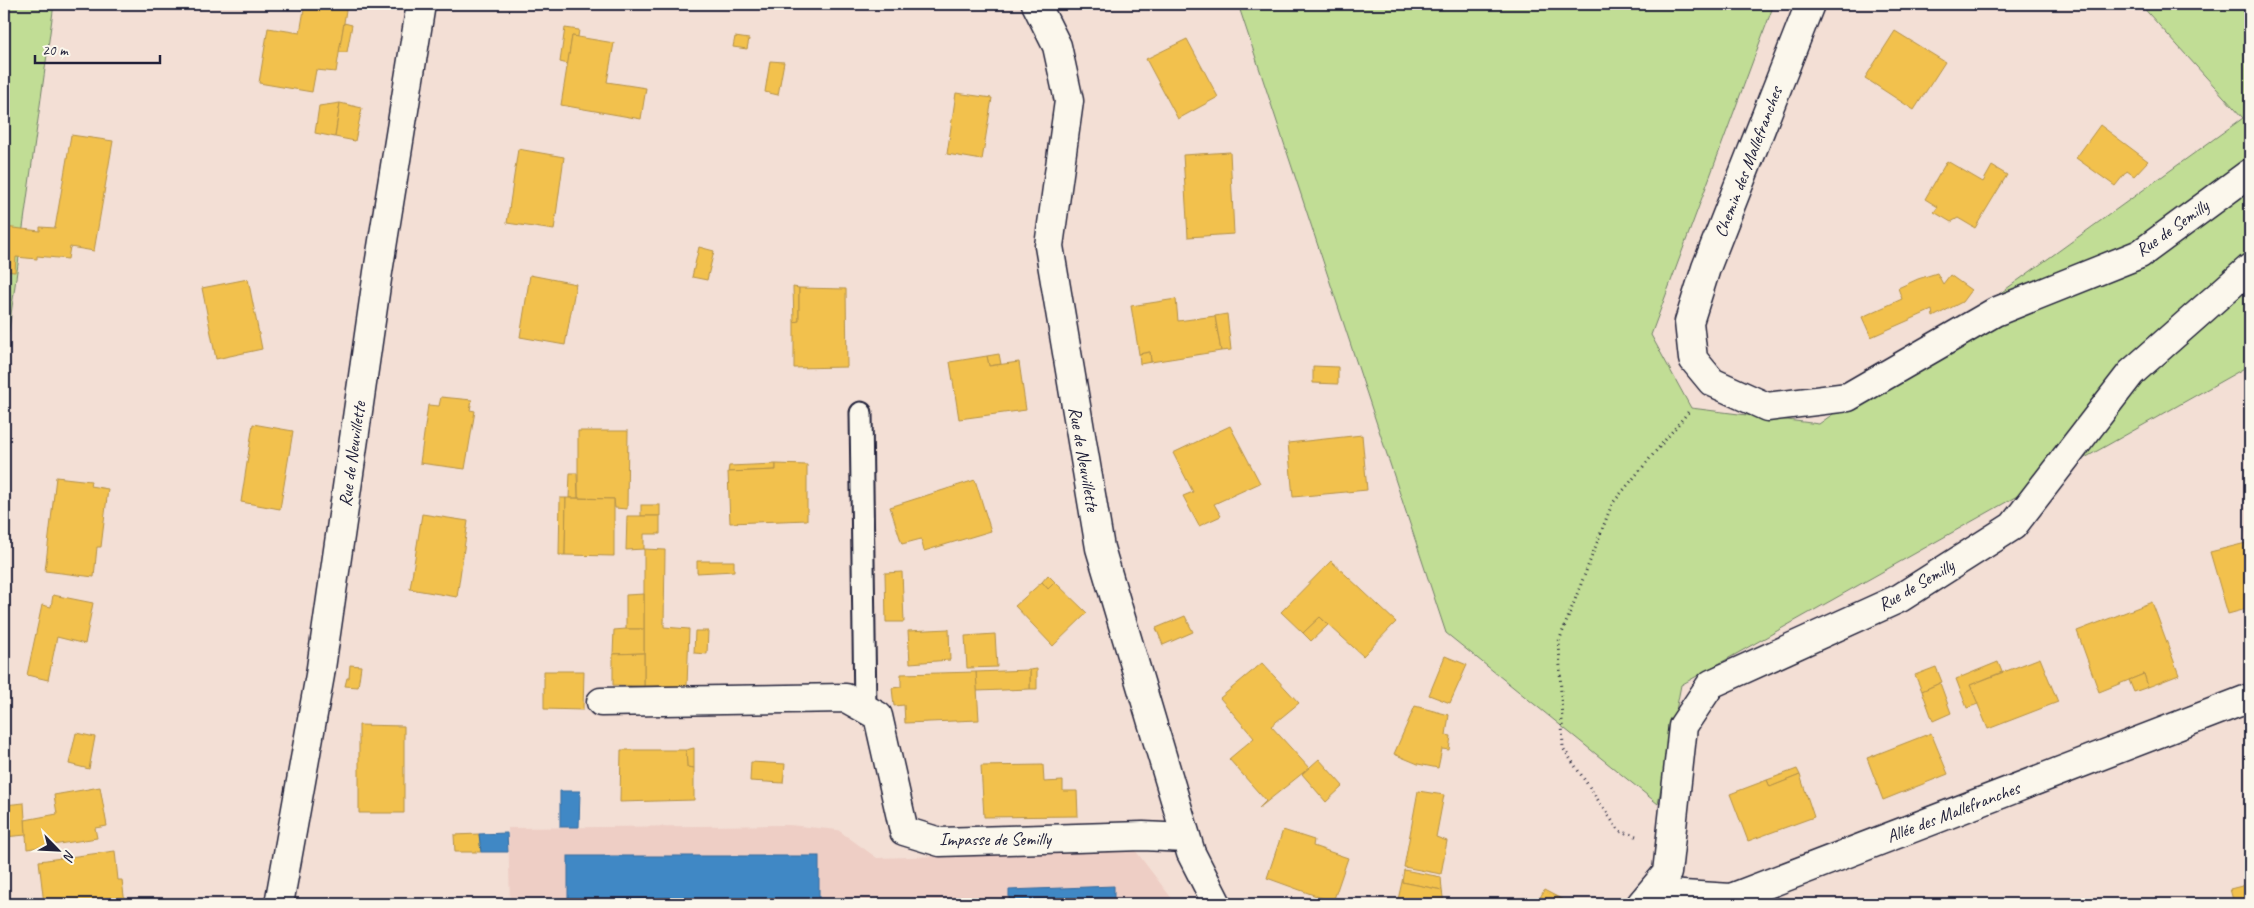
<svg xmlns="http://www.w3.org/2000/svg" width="2254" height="908" font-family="Caveat,sans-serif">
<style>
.built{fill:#eecec5}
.green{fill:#c1dd95;stroke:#728068}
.homes{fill:#f2c14e;stroke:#b49148}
.schools{fill:#3f88c5;stroke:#36699c}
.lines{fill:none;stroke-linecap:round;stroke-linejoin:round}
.service-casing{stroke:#22223b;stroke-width:25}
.minor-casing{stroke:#22223b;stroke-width:31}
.path{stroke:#22223b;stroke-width:3;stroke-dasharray:1 4;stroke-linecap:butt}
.service{stroke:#fbf7ec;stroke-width:21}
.minor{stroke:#fbf7ec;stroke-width:28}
.labels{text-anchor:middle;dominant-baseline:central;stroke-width:5;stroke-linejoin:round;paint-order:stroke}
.street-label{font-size:18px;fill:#22223b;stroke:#fbf7ec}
</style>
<rect width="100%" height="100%" fill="#f3dfd5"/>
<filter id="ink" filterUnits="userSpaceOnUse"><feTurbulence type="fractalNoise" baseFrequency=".02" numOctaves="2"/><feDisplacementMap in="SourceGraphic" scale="10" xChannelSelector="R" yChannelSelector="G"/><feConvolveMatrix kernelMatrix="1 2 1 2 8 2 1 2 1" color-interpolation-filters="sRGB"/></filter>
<g filter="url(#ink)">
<polygon class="built" points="789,825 838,830 877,858 1135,850 1176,904 510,904 508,828"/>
<g class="green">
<polygon points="4,4 54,4 4,365"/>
<polygon points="1238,4 1774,4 1651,335 1691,408 1819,424 2243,118 2140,4 2250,4 2250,365 1681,685 1658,804 1446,633"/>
</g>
<g class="homes">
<polygon points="305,4 347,4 336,72 316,70 312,92 259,83 268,28 300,33"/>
<polygon points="344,23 352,25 347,52 339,52"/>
<polygon points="565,28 579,30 578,37 572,36 568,64 560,62"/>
<polygon points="1895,31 1945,62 1914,110 1865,78"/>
<polygon points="572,36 614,43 607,82 646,88 641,119 561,105"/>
<polygon points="735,37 749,39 747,49 733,47"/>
<polygon points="1187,39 1218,97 1178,119 1146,59"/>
<polygon points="770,61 784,62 778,95 765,92"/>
<polygon points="956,93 992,98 982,160 947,154"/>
<polygon points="340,103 335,137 315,133 319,106"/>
<polygon points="340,103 362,108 355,141 335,137"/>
<polygon points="2100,125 2148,161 2134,176 2127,171 2115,186 2076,158"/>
<polygon points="71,135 113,141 94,251 70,247 68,259 37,256 37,259 16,257 15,272 4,271 4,227 40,231 40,227 55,228"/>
<polygon points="518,149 564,157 554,230 507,223"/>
<polygon points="1230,152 1234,234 1188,237 1183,155"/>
<polygon points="1947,161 1983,182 1992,166 2007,175 1975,228 1958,218 1951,222 1934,212 1938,207 1925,199"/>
<polygon points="699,247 714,251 707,280 692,277"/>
<polygon points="1937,273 1943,284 1950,275 1971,290 1962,302 1933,317 1932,310 1871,337 1862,317 1902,299 1898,288 1918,279"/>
<polygon points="530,275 576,284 565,345 520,337"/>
<polygon points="248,279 262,349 216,359 202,288"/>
<polygon points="793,287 799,288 799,321 794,322"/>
<polygon points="799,288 846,289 847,367 794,368 794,322 799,321"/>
<polygon points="1176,299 1178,321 1215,316 1221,351 1151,362 1150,352 1139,354 1131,306"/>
<polygon points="1227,314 1231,350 1221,351 1215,316"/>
<polygon points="1150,352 1151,362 1140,364 1139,354"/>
<polygon points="999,354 1001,364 989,366 987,356"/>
<polygon points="987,356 989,366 1019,362 1026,410 959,419 950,362"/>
<polygon points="1313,366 1338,367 1338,384 1313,383"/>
<polygon points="441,397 472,400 470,410 475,411 465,469 420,463 428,405 439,406"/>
<polygon points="253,424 293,431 280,509 241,502"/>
<polygon points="1230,426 1260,483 1214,504 1221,516 1199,526 1183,496 1193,492 1173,453"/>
<polygon points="578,431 628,431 627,509 615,508 614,499 578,498"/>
<polygon points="1362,435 1367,490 1293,497 1288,443"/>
<polygon points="776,464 776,470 728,472 729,466"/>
<polygon points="776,464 807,465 807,520 730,523 728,472 776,470"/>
<polygon points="570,473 577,473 578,498 569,498"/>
<polygon points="56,477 91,481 90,486 108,489 101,547 97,547 94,577 45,571"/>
<polygon points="975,480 991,531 924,551 921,539 902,544 890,507"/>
<polygon points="560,498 566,498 565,555 559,555"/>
<polygon points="566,498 614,499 614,556 565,555"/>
<rect x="641" y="505" width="19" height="11"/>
<polygon points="422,514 468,521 457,597 410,589"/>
<polygon points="627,516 660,516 660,534 644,534 644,549 626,550"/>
<polygon points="2246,543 2250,559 2250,608 2228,614 2210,552"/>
<polygon points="644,549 665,550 664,627 689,629 687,686 644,686"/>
<polygon points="697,561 734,561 734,571 697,573"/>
<polygon points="1331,561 1396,622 1363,656 1320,617 1303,633 1281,612"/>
<polygon points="902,572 904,622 886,622 885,573"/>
<polygon points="1048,575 1055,582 1048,589 1042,582"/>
<polygon points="1042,582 1048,589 1055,582 1087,613 1053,646 1015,606"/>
<polygon points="644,594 644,629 626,629 626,595"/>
<polygon points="53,595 93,603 85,644 57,637 48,680 27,675 42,605 51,607"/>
<polygon points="2152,602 2179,675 2148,687 2144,674 2099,692 2077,631"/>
<polygon points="1185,616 1193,632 1163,645 1156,628"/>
<polygon points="1320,617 1328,625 1311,641 1303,633"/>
<polygon points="626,629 644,629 644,653 613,654 614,630"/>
<polygon points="949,629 950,660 910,663 908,631"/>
<polygon points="695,631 708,631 707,654 694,653"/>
<polygon points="995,634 997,667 967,668 965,636"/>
<polygon points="644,653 644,686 613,685 613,654"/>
<polygon points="1445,656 1467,665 1450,703 1429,695"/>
<polygon points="2040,658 2058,702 1988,729 1970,685"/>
<polygon points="1998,662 2002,672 1970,685 1978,704 1967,708 1956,679"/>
<polygon points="1262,663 1299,703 1271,726 1309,768 1259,808 1266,801 1229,759 1254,738 1220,698"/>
<polygon points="350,665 361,666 358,687 345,686 347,678 349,678"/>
<polygon points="1936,667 1942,682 1922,691 1915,675"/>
<polygon points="1037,669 1037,689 1030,689 1030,670"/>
<polygon points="1030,670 1030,689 977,691 976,672"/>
<polygon points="544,671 584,671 583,710 544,709"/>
<polygon points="976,672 979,720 905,723 904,705 894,706 892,688 901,687 901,674"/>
<polygon points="2144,674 2148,687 2134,692 2129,680"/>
<polygon points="1940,683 1951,713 1933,721 1922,691"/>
<polygon points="1415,706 1449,715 1446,735 1451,736 1449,750 1442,749 1438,768 1418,764 1394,754"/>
<polygon points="359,725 404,726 404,813 359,813"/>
<polygon points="76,733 95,737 89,769 69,764"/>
<polygon points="1931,733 1948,774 1883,800 1867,758"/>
<polygon points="694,748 694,768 687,767 686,750"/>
<polygon points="621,750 686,750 687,767 694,768 694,800 620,802"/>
<polygon points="1319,759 1343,786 1326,802 1302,774"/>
<polygon points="751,762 785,764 783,783 750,781"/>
<polygon points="1043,765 1044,782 1063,781 1063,791 1077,791 1078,816 984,817 981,766"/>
<polygon points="1797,769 1800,775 1770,787 1767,780"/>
<polygon points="1800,775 1814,817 1748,841 1730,794 1767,780 1770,787"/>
<polygon points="100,787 107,826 95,828 97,838 27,849 25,820 57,814 54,795"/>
<polygon points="1418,791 1444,795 1436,837 1447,841 1441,874 1404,867"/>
<polygon points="24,803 26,835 4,837 4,805"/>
<polygon points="1283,830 1314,840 1313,846 1348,858 1333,902 1267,878"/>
<polygon points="479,834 481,852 455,852 454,835"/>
<polygon points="115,851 118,880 122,880 125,904 44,904 39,861"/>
<polygon points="1404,870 1441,877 1442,890 1402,882"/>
<polygon points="1402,882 1442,890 1444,904 1397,904"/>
<polygon points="2250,884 2250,904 2234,904 2230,889"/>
<polygon points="1544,890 1571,904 1537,904"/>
</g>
<g class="schools">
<polygon points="560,791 580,791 579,827 560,827"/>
<polygon points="507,833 508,852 481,852 479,834"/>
<rect x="568" y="856" width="251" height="48"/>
<polygon points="1114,886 1114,904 1009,904 1009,890"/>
</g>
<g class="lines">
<defs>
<polyline id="service" points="861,413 865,709"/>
<g id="minor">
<polyline points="1036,4 1057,46 1069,101 1049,246 1100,548 1191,853 1217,904"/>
<polyline points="1810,4 1706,268 1689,322 1693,359 1712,382 1767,407 1848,397 1995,312 2140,254 2250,173"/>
<polyline points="601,702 846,698 878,716 904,831 940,842 1143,836 1186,838"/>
<polyline points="1651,893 1731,898 2250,698"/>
<polyline points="279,904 320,675 378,272 421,4"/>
<polyline points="1641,904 1667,873 1683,726 1711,684 1900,598 2013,526 2131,373 2250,268"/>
</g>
</defs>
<use href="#service" class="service-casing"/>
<use href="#minor" class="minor-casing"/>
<polyline class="path" points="1636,836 1619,831 1563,748 1559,641 1612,504 1690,410"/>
<use href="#service" class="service"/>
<use href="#minor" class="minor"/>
</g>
</g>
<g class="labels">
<g class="street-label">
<text transform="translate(1748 162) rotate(-69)">Chemin des Mallefranches</text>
<text transform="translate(2172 228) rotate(-35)">Rue de Semilly</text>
<text transform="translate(352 454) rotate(-82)">Rue de Neuvillette</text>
<text transform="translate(1084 459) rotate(80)">Rue de Neuvillette</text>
<text transform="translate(1916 585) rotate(-30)">Rue de Semilly</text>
<text transform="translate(1953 812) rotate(-21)">Allée des Mallefranches</text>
<text x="995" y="839">Impasse de Semilly</text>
</g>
</g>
<rect width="2254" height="908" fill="none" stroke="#fbf7ec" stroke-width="20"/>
<rect x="10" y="10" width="2234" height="888" fill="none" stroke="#22223b" stroke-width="2" filter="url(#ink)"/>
<g transform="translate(58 850) rotate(114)" stroke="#fbf7ec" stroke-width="4" paint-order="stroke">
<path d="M0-4L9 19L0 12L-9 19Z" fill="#22223b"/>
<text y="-8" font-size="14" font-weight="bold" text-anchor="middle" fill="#22223b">N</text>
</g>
<path d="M35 55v8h125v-8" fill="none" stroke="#22223b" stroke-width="2.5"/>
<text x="42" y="55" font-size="15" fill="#22223b" stroke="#fbf7ec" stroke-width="4" paint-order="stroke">20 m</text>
</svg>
